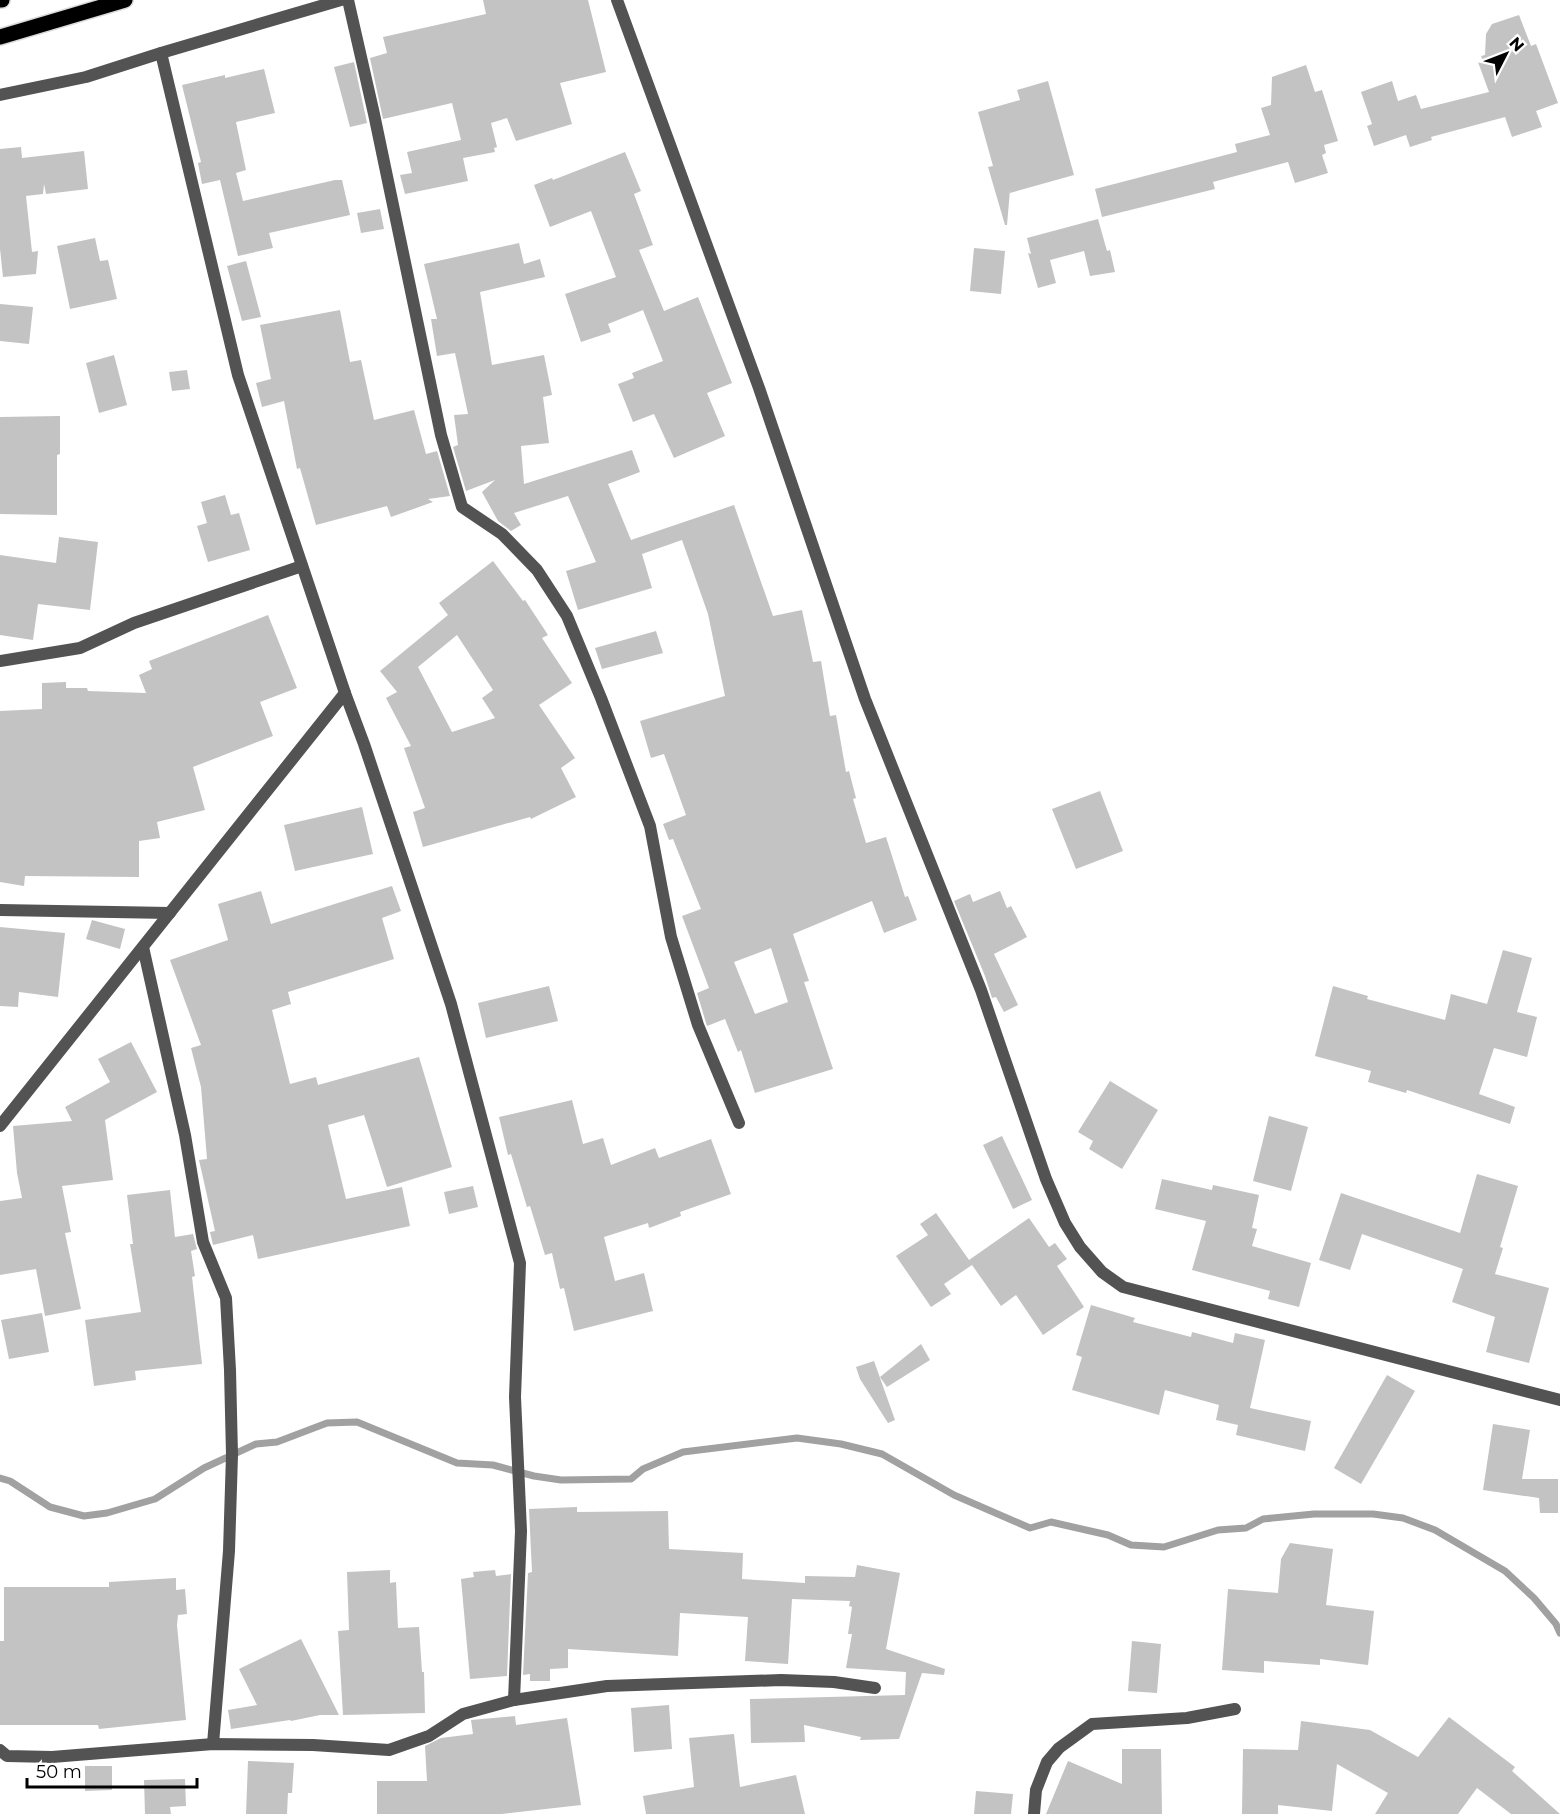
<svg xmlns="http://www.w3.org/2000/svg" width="1560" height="1814" font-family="Montserrat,sans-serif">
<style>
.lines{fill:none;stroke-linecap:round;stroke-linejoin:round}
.stream{stroke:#a1a1a1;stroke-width:7}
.building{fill:#c3c3c3;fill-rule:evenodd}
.primary-casing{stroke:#dbdbdb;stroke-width:18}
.minor{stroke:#535353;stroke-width:12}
.primary{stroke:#000;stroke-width:15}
</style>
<rect width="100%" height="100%" fill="#fff"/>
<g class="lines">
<polyline class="stream" points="0,1478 10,1481 50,1507 84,1516 107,1513 155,1499 204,1468 256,1444 277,1442 327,1423 357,1422 457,1463 493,1465 534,1476 561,1480 631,1479 643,1469 683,1452 797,1438 841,1444 882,1454 954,1495 1030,1528 1051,1522 1108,1535 1131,1545 1164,1547 1218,1530 1246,1528 1263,1519 1314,1514 1373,1514 1403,1518 1435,1530 1505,1571 1534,1598 1556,1624 1560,1633"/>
</g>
<g class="building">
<polygon points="483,0 588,0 606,72 560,83 572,124 516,141 507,118 491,123 497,147 494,148 495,152 463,158 468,181 405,194 400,175 412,173 407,152 461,140 452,103 383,119 370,58 387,53 383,37 486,14"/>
<polygon points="1519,15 1531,46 1536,44 1558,103 1536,111 1542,127 1512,137 1505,117 1431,137 1432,140 1410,147 1406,135 1374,146 1367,126 1372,124 1361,92 1392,81 1398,101 1416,95 1421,109 1489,92 1478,62 1483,61 1481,56 1485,55 1486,34 1492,24"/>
<polygon points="354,62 367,123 350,127 334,67"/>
<polygon points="1306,65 1315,92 1322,90 1338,141 1324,145 1326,153 1322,155 1328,173 1295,183 1288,162 1213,182 1215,189 1102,217 1095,189 1237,152 1235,144 1270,135 1261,108 1271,105 1272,77"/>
<polygon points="264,69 275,113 236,122 246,170 236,173 243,201 335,180 342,180 350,215 269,233 273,248 238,256 220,180 202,184 198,163 201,162 182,85 225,75 225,78"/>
<polygon points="1048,81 1074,175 1010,193 1010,190 1007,225 1005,225 988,167 993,166 978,112 1020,100 1017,90"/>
<polygon points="21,147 22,158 84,151 88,189 46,194 44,184 43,194 26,196 32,252 38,251 36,274 3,277 0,249 0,149"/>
<polygon points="625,152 641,191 634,194 653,245 639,250 664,311 698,297 732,383 707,393 725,436 674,458 654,414 633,422 618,384 634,378 632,373 663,361 643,310 608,324 611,332 581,342 565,294 616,277 591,211 550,227 534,185 552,178 553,180"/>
<polygon points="380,209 384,229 361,233 357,213"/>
<polygon points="1098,219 1107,251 1110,250 1115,272 1090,276 1084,251 1050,260 1056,283 1038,288 1028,253 1031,254 1027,238"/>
<polygon points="95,238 100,261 108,260 117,299 70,309 57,246"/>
<path d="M519,243L524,264L540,259L545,277L480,292L492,365L544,355L552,395L543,397L549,443L521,446L524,484L632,450L640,472L608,484L631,540L734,505L773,616L802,610L813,662L821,661L830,716L836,715L846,772L849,771L856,798L853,799L866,843L886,837L905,897L908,896L917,920L884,933L872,901L793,934L809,981L804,982L833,1069L755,1093L741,1050L738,1052L725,1019L707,1026L697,993L709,988L682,916L701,909L673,839L669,840L663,824L686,815L664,754L651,758L640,721L725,696L708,614L682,540L642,554L652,588L578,610L566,571L596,562L568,496L514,513L521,525L511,531L498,521L482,492L495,480L466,491L453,447L458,445L454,415L468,414L455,353L437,356L431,319H437L424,264ZM771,948L788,1002L755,1014L734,962Z"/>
<polygon points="974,248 1005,251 1001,294 970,291"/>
<polygon points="246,261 261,317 242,321 227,266"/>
<polygon points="0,304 33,307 29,344 0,341"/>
<polygon points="340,310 350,362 361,360 374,420 414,410 426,454 437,451 450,496 428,499 433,502 391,517 387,506 316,525 300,468 297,469 284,401 262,407 256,383 271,379 260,325"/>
<polygon points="114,355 127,405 99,413 86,363"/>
<polygon points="187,370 190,389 172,391 169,372"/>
<polygon points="60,416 60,454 57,455 57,515 0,514 0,417"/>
<polygon points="225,495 231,515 239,513 250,550 208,562 197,526 207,523 201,502"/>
<polygon points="59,537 98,542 90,610 38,604 33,640 0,635 0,555 56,563"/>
<path d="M493,561L523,601L525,600L548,635L542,638L572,683L539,705L575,758L561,768L576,797L531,819L530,817L423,847L413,812L425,808L404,748L411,746L386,698L397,692L380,671L448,615L439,603ZM457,635L493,690L482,698L495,718L452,732L418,667Z"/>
<polygon points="268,615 297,688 260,702 273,736 193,767 205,810 157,822 160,838 139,841 139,877 25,876 24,886 0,882 0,711 42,709 42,683 66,682 66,688 87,688 88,691 146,693 139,675 152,669 149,661"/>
<polygon points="656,631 663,653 602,669 595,648"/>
<polygon points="1100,791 1123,851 1076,869 1052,809"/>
<polygon points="362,807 373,854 295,871 284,825"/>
<polygon points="392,886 401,911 382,918 394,959 288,992 291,1004 272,1010 290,1084 316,1077 318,1085 419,1057 452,1167 387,1187 364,1115 328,1125 346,1199 402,1187 410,1226 258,1259 253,1235 213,1245 210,1232 215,1231 199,1160 207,1159 201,1087 191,1048 201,1045 170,960 228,940 218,904 261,891 271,924"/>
<polygon points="1000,891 1007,908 1011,906 1027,937 994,954 1018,1005 1004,1012 996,997 992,998 985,976 954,901 970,894 973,902"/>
<polygon points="92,920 125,929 120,949 86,939"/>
<polygon points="0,927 65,933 58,997 19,992 18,1007 0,1006"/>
<polygon points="1503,950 1532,958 1517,1012 1537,1017 1527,1057 1494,1048 1479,1094 1515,1107 1510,1124 1407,1090 1406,1093 1368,1082 1371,1071 1315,1056 1333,986 1368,996 1367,999 1445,1020 1451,994 1487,1004"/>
<polygon points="549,986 558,1021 486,1038 478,1003"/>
<polygon points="131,1042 157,1092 105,1120 113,1180 62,1186 71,1232 65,1233 81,1309 45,1316 36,1269 0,1275 0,1201 22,1198 17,1173 13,1126 72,1121 65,1107 110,1082 98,1059"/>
<polygon points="1110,1081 1158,1110 1122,1169 1089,1149 1093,1141 1078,1132"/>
<polygon points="572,1100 583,1144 603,1138 611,1165 655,1148 659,1158 711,1139 731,1194 680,1212 681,1216 649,1228 648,1223 604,1237 615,1281 644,1273 653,1311 574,1331 564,1288 560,1289 552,1253 545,1255 530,1206 527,1207 511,1154 508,1155 499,1117"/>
<polygon points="1269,1116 1308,1127 1291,1191 1253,1181"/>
<polygon points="1002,1136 1032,1200 1013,1209 983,1145"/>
<polygon points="1477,1174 1518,1186 1500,1247 1503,1248 1495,1274 1549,1288 1529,1363 1486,1352 1495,1317 1452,1302 1463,1269 1362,1234 1350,1270 1319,1260 1341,1193 1460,1233"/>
<polygon points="1162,1179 1212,1190 1213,1185 1259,1195 1252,1228 1257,1229 1252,1246 1311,1263 1299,1307 1268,1299 1270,1291 1192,1270 1206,1221 1155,1209"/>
<polygon points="473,1186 478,1207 449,1214 444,1192"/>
<polygon points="170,1190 175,1237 193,1234 197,1249 191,1251 195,1276 192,1277 202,1364 135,1371 136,1380 94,1386 85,1320 141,1312 130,1244 133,1244 127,1195"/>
<polygon points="936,1213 969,1260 1029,1218 1049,1247 1055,1243 1067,1259 1057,1266 1084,1307 1043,1335 1016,1295 1001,1306 972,1265 944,1284 951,1294 931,1307 896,1256 928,1235 920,1224"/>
<polygon points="1091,1305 1135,1318 1133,1322 1191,1337 1192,1332 1233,1343 1235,1333 1265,1340 1250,1408 1311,1421 1305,1451 1236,1435 1238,1425 1216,1420 1219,1405 1165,1390 1159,1415 1072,1390 1082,1357 1076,1355"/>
<polygon points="42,1313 49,1352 9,1359 1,1320"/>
<polygon points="921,1344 930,1360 887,1387 880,1377"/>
<polygon points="874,1361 895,1420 888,1423 860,1379 856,1367"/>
<polygon points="1387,1375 1415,1391 1361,1484 1334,1468"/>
<polygon points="1493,1424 1530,1430 1522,1479 1558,1479 1558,1513 1540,1513 1539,1498 1483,1490"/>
<polygon points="577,1507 577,1512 668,1511 669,1549 743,1553 742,1579 805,1583 805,1576 855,1577 857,1565 900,1573 886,1649 945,1669 944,1675 922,1673 899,1739 860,1740 861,1737 804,1725 805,1742 751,1743 750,1699 905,1695 906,1672 846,1668 852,1634 848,1634 852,1607 849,1606 850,1601 792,1599 788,1664 745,1661 748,1617 680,1613 678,1656 568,1649 568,1668 550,1669 550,1681 530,1681 530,1674 523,1675 528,1573 532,1572 529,1509"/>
<polygon points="1290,1543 1333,1549 1326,1605 1374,1611 1368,1665 1320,1659 1320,1665 1264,1661 1264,1673 1222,1670 1228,1589 1278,1593 1281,1559"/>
<polygon points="390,1570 390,1583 396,1582 398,1628 419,1627 422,1672 424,1672 425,1713 343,1715 338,1631 349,1630 347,1572"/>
<polygon points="495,1570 496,1576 511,1574 507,1676 470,1679 461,1579 474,1577 473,1572"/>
<polygon points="176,1578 176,1590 185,1589 187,1614 178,1615 177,1625 186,1720 99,1729 98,1725 0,1725 0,1641 4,1641 4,1587 109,1587 109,1582"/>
<polygon points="301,1639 339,1715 320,1715 291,1721 290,1720 231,1729 228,1710 257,1705 239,1669"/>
<polygon points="1132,1641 1161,1644 1157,1693 1128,1691"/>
<polygon points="669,1705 672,1749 634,1752 631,1708"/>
<polygon points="515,1716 516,1725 567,1718 581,1805 502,1814 377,1814 377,1781 427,1781 425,1746 441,1738 473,1734 471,1720"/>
<polygon points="1449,1717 1515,1767 1512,1771 1560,1814 1511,1814 1477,1788 1458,1814 1375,1814 1388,1793 1337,1764 1332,1811 1278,1805 1278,1814 1242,1814 1243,1749 1298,1750 1301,1721 1370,1730 1418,1757"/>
<polygon points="734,1734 740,1787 796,1775 805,1814 646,1814 643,1796 694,1787 689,1738"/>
<polygon points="1122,1749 1161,1749 1162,1814 1046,1814 1068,1761 1122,1784"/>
<polygon points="248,1761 294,1763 292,1793 288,1793 287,1814 246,1814"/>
<polygon points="85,1766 112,1766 112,1790 85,1791"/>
<polygon points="185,1779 186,1806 170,1807 171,1814 145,1814 144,1780"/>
<polygon points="976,1791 1013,1794 1011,1814 974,1814"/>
</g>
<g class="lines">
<defs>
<g id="primary">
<polyline points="0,0 2,0"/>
<polyline points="0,37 125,0"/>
</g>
</defs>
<use href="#primary" class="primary-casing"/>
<g class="minor">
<polyline points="348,0 374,114 441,435 462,507 502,534 537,570 567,616 601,698 650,826 671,937 698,1025 739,1123"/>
<polyline points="617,0 759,388 865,699 981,990 1046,1179 1065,1223 1080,1247 1102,1272 1123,1287 1560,1400"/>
<polyline points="161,53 238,375 345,693 364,744 451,1004 520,1263 515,1397 521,1531 514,1700"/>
<polyline points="0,95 86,77 161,53 341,0"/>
<polyline points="0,661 80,648 134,623 302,566"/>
<polyline points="0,910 170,913"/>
<polyline points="143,947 185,1135 203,1242 226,1298 230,1370 232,1455 229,1551 213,1744"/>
<polyline points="0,1126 345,693"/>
<polyline points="0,1750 7,1756 52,1757 213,1744 313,1745 389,1750 429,1736 463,1714 514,1700 607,1686 781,1680 834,1682 875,1688"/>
<polyline points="1034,1814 1036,1790 1047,1762 1059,1748 1092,1724 1187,1718 1235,1709"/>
</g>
<use href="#primary" class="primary"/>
</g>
<g transform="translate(1506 54) rotate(48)" stroke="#ffffff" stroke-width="4.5" paint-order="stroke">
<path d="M0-4.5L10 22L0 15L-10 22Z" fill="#000000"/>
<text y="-9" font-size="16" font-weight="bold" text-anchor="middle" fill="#000000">N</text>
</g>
<path d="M27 1778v9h170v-9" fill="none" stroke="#000000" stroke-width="3"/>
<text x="36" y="1778" font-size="18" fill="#000000" stroke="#ffffff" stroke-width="4.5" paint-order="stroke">50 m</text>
</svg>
